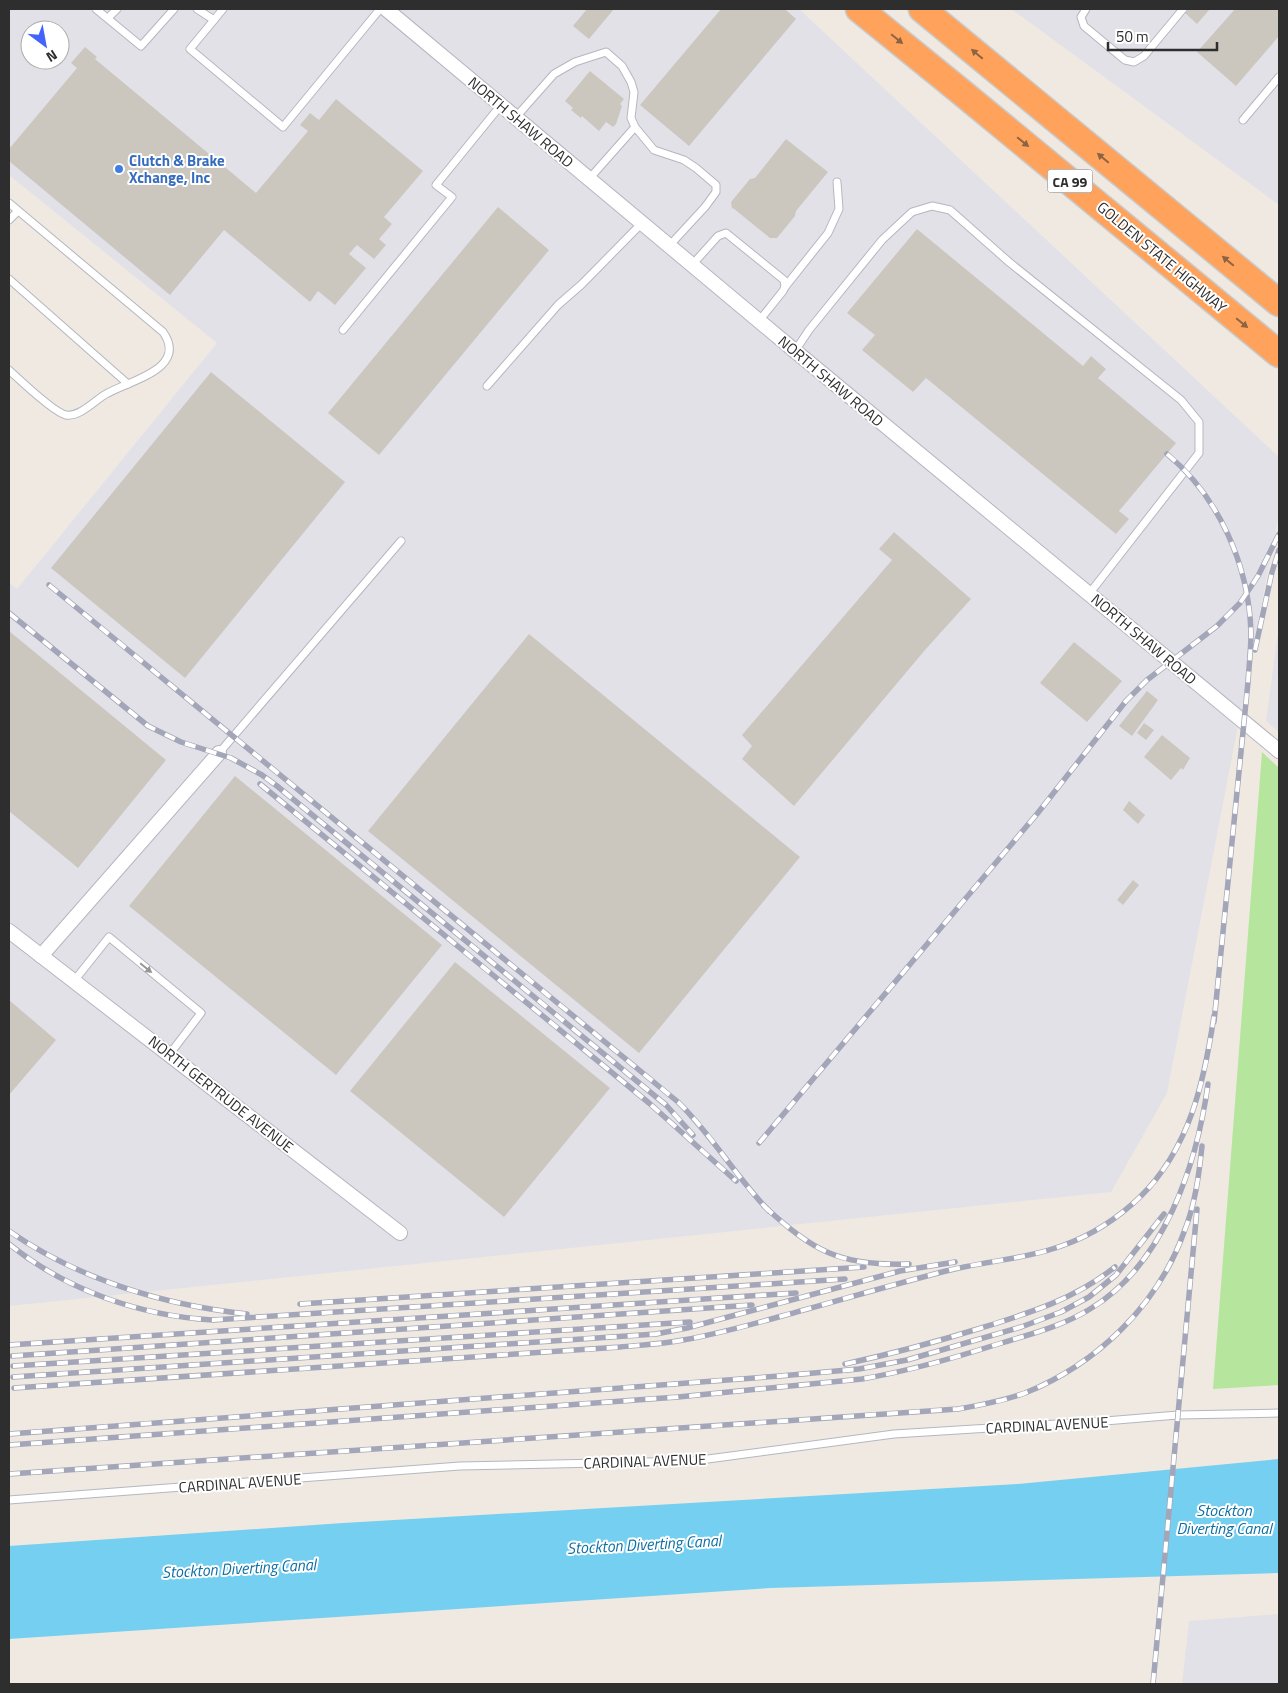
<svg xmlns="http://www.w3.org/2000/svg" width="1288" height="1693" font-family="'Titillium Web',sans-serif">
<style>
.industrial{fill:#e3e1e8;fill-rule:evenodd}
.green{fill:#b6e59e}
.water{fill:#75cff0}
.building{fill:#cbc7bf}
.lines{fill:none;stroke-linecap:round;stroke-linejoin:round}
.lane-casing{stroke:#b4b7c1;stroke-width:9}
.street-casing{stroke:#b4b7c1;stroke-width:16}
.highway-casing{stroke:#c9c9c9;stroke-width:29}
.lane{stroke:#fff;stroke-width:7}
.street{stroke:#fff;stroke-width:14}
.highway{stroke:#ffa35c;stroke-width:26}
.rail-casing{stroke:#a3a6b8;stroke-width:5.5}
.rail{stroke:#fff;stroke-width:4;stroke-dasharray:11;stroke-linecap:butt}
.oneway{fill:#8c6343}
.oneway2{fill:#969696}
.shop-dot{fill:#3f7fe0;stroke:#fff;stroke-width:2}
.labels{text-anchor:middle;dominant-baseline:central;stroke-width:4;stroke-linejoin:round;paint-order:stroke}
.shield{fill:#fff;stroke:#6d6d6d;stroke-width:1}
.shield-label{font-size:14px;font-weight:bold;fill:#2e2e2e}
.street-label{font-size:15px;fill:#2e2e2e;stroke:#fff}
.shop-label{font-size:15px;font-weight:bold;fill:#366cbe;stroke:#fff;text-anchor:start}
.water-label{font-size:16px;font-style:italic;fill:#0d6fa3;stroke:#fff}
</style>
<rect width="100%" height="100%" fill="#efe9e1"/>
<g class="industrial">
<path d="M9,9H799L1279,457V514L1167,1093L1111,1192L9,1306V583L17,589L217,343L9,175ZM30,30H60V60H30Z"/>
<polygon points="1011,9 1279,9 1279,205 1036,27"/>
<polygon points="1279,625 1279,732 1266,721"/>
<polygon points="1279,1614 1279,1684 1182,1684 1189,1621"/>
</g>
<polygon class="green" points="1262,752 1279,768 1279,1385 1213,1389"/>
<polygon class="water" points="1279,1459 1279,1573 770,1588 9,1639 9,1546 343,1523 1018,1484"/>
<g class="building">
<polygon points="587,9 614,9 589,39 573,26"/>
<polygon points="721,9 785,9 796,19 689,146 640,105"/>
<polygon points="1189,9 1210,9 1197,24 1185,13"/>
<polygon points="1235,9 1279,9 1279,36 1236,86 1197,52"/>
<polygon points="85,47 97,57 95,59 256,193 308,131 300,125 310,113 319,120 336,99 423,171 384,217 392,224 379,239 386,245 374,259 357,245 349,254 366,268 335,305 318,291 310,302 224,230 170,295 9,161 9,149 77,68 71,63"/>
<polygon points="590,71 624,99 620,104 622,106 616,124 613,127 606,122 599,131 582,116 581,118 571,110 573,108 565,101"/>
<polygon points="786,139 828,172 796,211 795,216 777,238 770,238 733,208 732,209 731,202 750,179 755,178"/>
<polygon points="498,207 549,250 379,455 328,413"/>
<polygon points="917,229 1083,366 1091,356 1106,369 1098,378 1176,443 1119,511 1129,519 1116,534 926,378 913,392 862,350 875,335 847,313"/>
<polygon points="211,372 345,482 185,678 51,568"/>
<polygon points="894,532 971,599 925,650 794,806 742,759 752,746 742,735 892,560 879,549"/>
<polygon points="9,631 166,760 78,868 9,811"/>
<polygon points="529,634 800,857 639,1053 368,831"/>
<polygon points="1074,642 1122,681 1087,722 1040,683"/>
<polygon points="1147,691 1158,700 1132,736 1119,726"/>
<polygon points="1144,723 1154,730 1146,740 1137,733"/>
<polygon points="1162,735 1190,758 1183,770 1181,768 1171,780 1144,757"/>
<polygon points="235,776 442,945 336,1075 129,906"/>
<polygon points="1129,801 1145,815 1138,824 1123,810"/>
<polygon points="1133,880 1139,885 1123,905 1117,900"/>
<polygon points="455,962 610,1088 504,1217 350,1091"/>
<polygon points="9,1000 56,1040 9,1095"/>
</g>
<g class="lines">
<defs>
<g id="lane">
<polyline points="96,9 141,46 174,9"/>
<polyline points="197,9 214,20"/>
<polyline points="223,9 190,49 283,127 380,9"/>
<polyline points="1086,9 1081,17 1084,26 1125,60 1134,62 1144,56 1183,9"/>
<polyline points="108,18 117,9"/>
<polyline points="516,117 554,74 575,62 606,52 622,66 631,82 634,92 631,118 635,127 654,150 684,160 696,168 716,185 716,192 705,207 669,246"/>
<polyline points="1243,120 1279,77"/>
<polyline points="589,179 635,127"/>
<path d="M9,203L163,332C189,369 128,381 106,394C94,401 80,417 66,415C53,412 20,380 9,370"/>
<polyline points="9,220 17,212"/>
<polyline points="692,265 718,236 726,233 784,280 785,287 783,291 759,321"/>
<polyline points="9,279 128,384"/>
<polyline points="785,287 828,233 839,209 837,182"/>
<polyline points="343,330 452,197 436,185 501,105"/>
<polyline points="795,351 809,330 882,240 912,212 932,206 950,210 1009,262 1181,400 1199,422 1199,453 1089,594"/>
<polyline points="487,386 558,305 582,284 642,223"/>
<polyline points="219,753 401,541"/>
<polyline points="74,981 109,937 201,1013 169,1055"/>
<polyline points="9,1500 460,1466 693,1461 894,1434 1105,1421 1178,1415 1279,1413"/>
</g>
<g id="street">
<polyline points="386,9 795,351 1279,751"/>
<polyline points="9,931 400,1233"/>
<polyline points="41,956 219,753"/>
</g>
<g id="highway">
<polyline points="859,9 960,91 1279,354"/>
<polyline points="922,9 1279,303"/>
</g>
</defs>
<use href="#lane" class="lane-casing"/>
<use href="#street" class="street-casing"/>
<use href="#highway" class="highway-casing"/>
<use href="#lane" class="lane"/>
<use href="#street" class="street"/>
<use href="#highway" class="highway"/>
<defs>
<g id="rail">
<path d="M1167,454C1219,497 1249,565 1251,633C1251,649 1249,666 1248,682L1214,1022"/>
<path d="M49,585L678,1102C712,1135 736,1177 769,1211"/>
<polyline points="9,613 148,726 181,742 231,758 262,775 277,786 666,1105 693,1135"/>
<polyline points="1255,650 1272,572 1279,550"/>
<polyline points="260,784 649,1103 736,1181"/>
<polyline points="759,1143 1037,814 1126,701 1147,680 1217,626 1240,603 1258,576 1279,534"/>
<path d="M764,1206C814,1252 840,1266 909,1264"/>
<path d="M9,1231C78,1279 163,1305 247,1314"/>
<path d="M9,1244C66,1290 140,1316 213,1320L845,1279"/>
<polyline points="300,1304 864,1267"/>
<polyline points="9,1345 796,1293"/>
<polyline points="12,1356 752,1305"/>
<path d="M845,1364C891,1354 936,1342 981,1328C1029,1313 1075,1299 1115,1267"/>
<polyline points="13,1366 690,1322"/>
<polyline points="13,1377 656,1334 687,1328 900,1271 955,1262"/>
<path d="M14,1388L620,1347C641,1345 662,1344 683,1340C717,1334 750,1325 782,1316C837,1301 891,1285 946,1271C985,1261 1027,1259 1064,1245C1092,1235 1118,1218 1140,1197C1190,1148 1204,1082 1214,1016"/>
<polyline points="9,1434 780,1376 859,1369 907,1360 1021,1327 1061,1312 1089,1297 1116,1275 1164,1214"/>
<path d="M9,1445L678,1397L862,1379C908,1371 951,1359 995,1345C1027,1335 1061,1327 1090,1309C1164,1265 1197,1164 1208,1084"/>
<path d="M9,1474L958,1409C981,1405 1003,1401 1025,1393C1097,1364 1158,1305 1184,1232C1195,1205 1199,1175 1202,1146"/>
<polyline points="1153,1684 1197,1209"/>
</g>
</defs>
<use href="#rail" class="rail-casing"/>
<use href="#rail" class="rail"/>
</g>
<defs><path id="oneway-solid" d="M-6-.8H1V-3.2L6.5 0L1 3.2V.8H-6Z" transform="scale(1.25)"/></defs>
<g class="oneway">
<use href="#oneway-solid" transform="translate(897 39) rotate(39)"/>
<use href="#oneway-solid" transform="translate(977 54) rotate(-140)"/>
<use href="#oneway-solid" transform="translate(1023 142) rotate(39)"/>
<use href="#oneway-solid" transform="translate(1103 158) rotate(-140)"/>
<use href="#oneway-solid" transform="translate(1228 261) rotate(-140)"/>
<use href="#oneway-solid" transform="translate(1242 323) rotate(39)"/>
</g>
<use class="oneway2" href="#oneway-solid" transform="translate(146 968) rotate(39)"/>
<circle class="shop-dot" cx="119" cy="169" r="5"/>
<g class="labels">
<rect class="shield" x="1047.5" y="169.5" width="45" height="23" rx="4"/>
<g class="shield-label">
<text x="1070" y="181">CA 99</text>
</g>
<g class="street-label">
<text transform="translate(521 122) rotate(40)">NORTH SHAW ROAD</text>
<text transform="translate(1162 257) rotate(40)">GOLDEN STATE HIGHWAY</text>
<text transform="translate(831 381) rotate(40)">NORTH SHAW ROAD</text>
<text transform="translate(1144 639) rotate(40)">NORTH SHAW ROAD</text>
<text transform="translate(221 1094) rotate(38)">NORTH GERTRUDE AVENUE</text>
<text transform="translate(1047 1425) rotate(-3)">CARDINAL AVENUE</text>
<text transform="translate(645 1461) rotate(-2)">CARDINAL AVENUE</text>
<text transform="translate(240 1483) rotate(-4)">CARDINAL AVENUE</text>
</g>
<g class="shop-label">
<text x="129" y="160">Clutch &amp; Brake<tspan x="129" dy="17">Xchange, Inc</tspan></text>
</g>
<g class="water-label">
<text x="1224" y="1510">Stockton<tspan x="1224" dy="18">Diverting Canal</tspan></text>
<text transform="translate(644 1544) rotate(-3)">Stockton Diverting Canal</text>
<text transform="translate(239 1568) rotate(-3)">Stockton Diverting Canal</text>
</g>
</g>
<rect width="1288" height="1693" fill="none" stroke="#2e2e2e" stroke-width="20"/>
<g transform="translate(45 45) rotate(148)"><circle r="24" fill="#ffffff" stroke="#ababab"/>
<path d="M0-4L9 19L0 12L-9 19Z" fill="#4264fb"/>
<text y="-8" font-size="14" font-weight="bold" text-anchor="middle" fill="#2e2e2e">N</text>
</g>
<path d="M1108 42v8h109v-8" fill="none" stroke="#2e2e2e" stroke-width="2.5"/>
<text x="1116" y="42" font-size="15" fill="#2e2e2e" stroke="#ffffff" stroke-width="4" paint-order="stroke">50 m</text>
</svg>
